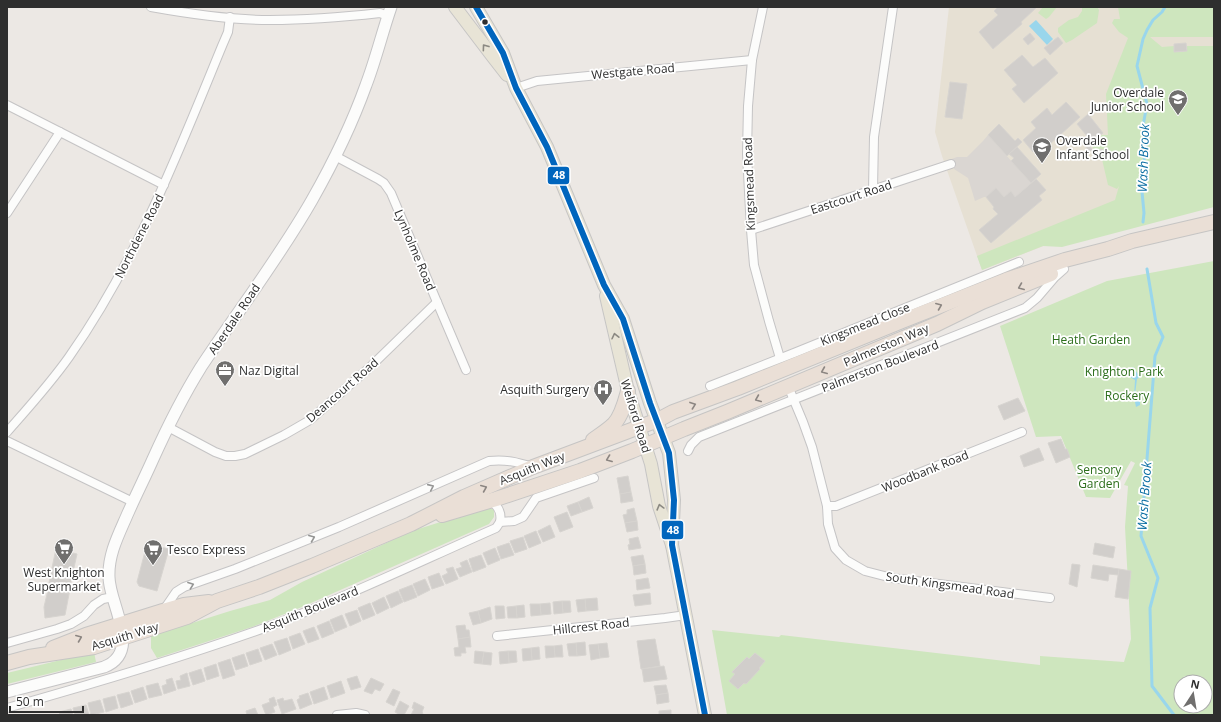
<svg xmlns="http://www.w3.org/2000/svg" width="1221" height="722" font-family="'Open Sans',sans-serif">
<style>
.education{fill:#e6e0d3}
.green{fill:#cee6be;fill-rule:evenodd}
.plaza{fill:#dad6d2}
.water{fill:#99d6ec}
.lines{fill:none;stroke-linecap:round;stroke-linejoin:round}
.stream{stroke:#99d6ec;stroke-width:3}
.building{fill:#d1cecb;stroke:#d7d4d0}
.street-casing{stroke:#c5c4c5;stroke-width:10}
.secondary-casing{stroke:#c5c4c5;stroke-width:13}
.primary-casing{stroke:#c6c5c4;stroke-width:14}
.highway-casing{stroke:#c6c5c4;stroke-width:16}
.street{stroke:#fcfcfb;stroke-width:8}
.secondary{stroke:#fcfcfb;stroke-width:11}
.primary{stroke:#e8e4d6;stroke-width:12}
.highway{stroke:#eadfd6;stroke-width:14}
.bus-1-casing{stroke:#fff;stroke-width:9}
.bus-1{stroke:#0065bd;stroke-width:6}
.oneway{stroke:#8b8982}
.oneway2{stroke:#8c8682}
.oneway3{stroke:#959594}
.bus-dot{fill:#2e2e2e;stroke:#fff;stroke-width:1.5}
.labels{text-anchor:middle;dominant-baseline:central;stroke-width:3.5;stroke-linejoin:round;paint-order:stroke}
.street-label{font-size:12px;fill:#2e2e2e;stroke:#fff}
.poi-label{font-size:12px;fill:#2e2e2e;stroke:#fff;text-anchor:start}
.park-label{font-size:12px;fill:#2c6e1b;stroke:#fff}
.water-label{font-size:13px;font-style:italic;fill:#0d6fa3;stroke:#fff}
.line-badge{stroke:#fff;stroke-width:1.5}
.badge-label{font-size:11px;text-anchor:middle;font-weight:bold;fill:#fff}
</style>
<rect width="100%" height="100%" fill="#ece8e4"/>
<polygon class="education" points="949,7 1137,7 1150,37 1214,37 1214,203 1054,242 982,270 942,156 935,132"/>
<g class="green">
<polygon points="1043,7 1057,7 1049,17 1046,19 1038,13"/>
<polygon points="1082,7 1097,7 1099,10 1097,23 1072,40 1066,43 1058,32 1058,28 1069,20 1078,17 1082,11"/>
<polygon points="1118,7 1214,7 1214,37 1150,37 1162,47 1174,46 1175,52 1187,51 1187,46 1214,46 1214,207 1062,247 1043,246 982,270 977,256 1115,200 1119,186 1117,189 1108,185 1101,155 1104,154 1102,150 1094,150 1091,144 1102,135 1108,135 1106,94 1128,38 1119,32 1112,23 1114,19 1120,19"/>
<path d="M1214,261V715H727L712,630L779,637L781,635L1040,665V656L1124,662L1131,639L1125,527L1128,486L1124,485L1135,463L1131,461L1110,498L1086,497L1061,436L1036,437L1000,326L1107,281ZM1181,682H1205V706H1181Z"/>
<polygon points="488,507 494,510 494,517 489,524 302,607 252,627 157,658 151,648 151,636 230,611 270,600 302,582 412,531"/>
<polygon points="94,652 96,662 7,684 7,673"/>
</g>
<polygon class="plaza" points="988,135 1031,183 1015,197 1011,191 1004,197 996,189 986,197 984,197 975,201 968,178 954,169 949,160 957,157 967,157 983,141"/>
<g class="water">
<polygon points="1036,20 1053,39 1047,45 1029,26"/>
<polygon points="1133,367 1140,377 1137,379 1135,394 1140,399 1140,405 1136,407 1134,397 1135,380 1130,377 1128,370"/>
</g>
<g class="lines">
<g class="stream">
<polyline points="1143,222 1144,213 1141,181 1146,146 1143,126 1147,104 1137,66 1143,39 1147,30 1153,20 1162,12 1165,7"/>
<polyline points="1147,269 1156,323 1163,337 1155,356 1141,536 1158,578 1150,608 1152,686 1174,715"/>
</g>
</g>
<g class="building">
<polygon points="998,7 1037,7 1021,22 1022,24 993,49 979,32 998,15 994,11"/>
<polygon points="1030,33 1035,39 1028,45 1023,39"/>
<polygon points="1058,37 1063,43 1050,55 1044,48"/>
<polygon points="1186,43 1187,51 1174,52 1174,44"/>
<polygon points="1022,55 1033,67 1045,58 1058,73 1024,103 1012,89 1017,85 1004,70"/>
<polygon points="950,82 967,84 962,119 945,117"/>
<polygon points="1066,102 1080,117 1041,152 1037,148 1033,152 1023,140 1036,128 1031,122 1047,108 1052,115"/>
<polygon points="1088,114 1103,133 1092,142 1077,124"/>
<polygon points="999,124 1015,141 1018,138 1022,142 1007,156 988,135"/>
<polygon points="1090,146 1092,150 1088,152 1086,147"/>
<polygon points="1017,147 1041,174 1031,183 1011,161 1014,158 1009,154"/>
<polygon points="1102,149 1104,155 1101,155 1099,150"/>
<polygon points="1036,179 1046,190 1039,196 1042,200 991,243 979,230 998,214 993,209 994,207 986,197 996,188 1004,197 1011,191 1015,197"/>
<polygon points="1018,398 1025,411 1004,420 998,406"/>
<polygon points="1061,439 1065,449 1067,449 1070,457 1056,463 1048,443"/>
<polygon points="1039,448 1044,460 1024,467 1020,456"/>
<polygon points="628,476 631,492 620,494 617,478"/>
<polygon points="631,492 633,501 621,503 620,494"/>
<polygon points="589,497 593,508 582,512 578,502"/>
<polygon points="578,502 582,512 571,516 567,506"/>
<polygon points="634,508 637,521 625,523 623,515 627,514 627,510"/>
<polygon points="567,512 573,527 560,532 554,517"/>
<polygon points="637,521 638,530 627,532 625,523"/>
<polygon points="550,525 555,537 543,542 538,531"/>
<polygon points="536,531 541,543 529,548 524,536"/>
<polygon points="523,537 527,549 515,553 510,541"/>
<polygon points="638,537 641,548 629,550 628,545 630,544 629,539"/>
<polygon points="509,543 514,555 501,559 497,547"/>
<polygon points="1095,543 1115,547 1113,558 1093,554"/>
<polygon points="147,544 169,549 157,591 139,586 137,582"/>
<polygon points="495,548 500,560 488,565 483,553"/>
<polygon points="56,549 77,554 71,581 50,577"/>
<polygon points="481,555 486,567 473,572 469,559"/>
<polygon points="643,555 645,564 633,566 631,557"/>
<polygon points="467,560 472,572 460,577 456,569 462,567 460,563"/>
<polygon points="645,564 646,573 634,575 633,566"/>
<polygon points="1072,564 1080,565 1077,587 1069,584"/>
<polygon points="1093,565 1119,569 1118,575 1109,574 1108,581 1091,578"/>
<polygon points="453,567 458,579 446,584 442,576 448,573 446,569"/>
<polygon points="1119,569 1131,571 1128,599 1115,597"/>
<polygon points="439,573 444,585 432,589 428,577"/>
<polygon points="50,577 71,581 69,594 48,590"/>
<polygon points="648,578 650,588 637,590 636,580"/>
<polygon points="425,579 430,590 418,596 413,584"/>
<polygon points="412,585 417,597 404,602 399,590"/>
<polygon points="48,590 69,594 65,615 45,618 44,607"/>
<polygon points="398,591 403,602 391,608 386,596"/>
<polygon points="650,593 651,604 635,606 633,595"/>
<polygon points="384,597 389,608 377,614 372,603"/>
<polygon points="597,598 598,610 586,611 585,599"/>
<polygon points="585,599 586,611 578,612 576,600"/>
<polygon points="562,601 570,601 571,612 563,613"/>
<polygon points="562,601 563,613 554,614 553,602"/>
<polygon points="370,603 375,615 363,620 358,608"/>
<polygon points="550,603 551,614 541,615 540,604"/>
<polygon points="530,604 540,604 541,615 531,616"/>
<polygon points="524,605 525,617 517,618 516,606"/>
<polygon points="495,606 504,606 505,618 496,619"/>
<polygon points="516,606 517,618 508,618 507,607"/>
<polygon points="490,607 492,619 481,623 478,611"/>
<polygon points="357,610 361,621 350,626 345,614"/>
<polygon points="478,611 481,623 473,625 469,613"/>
<polygon points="342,615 347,627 335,632 330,620"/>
<polygon points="329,621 334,633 322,638 317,626"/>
<polygon points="465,625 466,630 469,630 470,637 458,639 456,626"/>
<polygon points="314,627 319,639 308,643 303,631"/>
<polygon points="300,633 305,644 293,649 289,637"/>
<polygon points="470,637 471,647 465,647 466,653 461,653 461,656 455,656 454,648 459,647 458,639"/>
<polygon points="287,638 291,650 279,655 274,642"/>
<polygon points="655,639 660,666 641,669 637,641"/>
<polygon points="585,642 586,655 577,656 576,643"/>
<polygon points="576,643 577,656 569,656 567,644"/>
<polygon points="607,643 609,657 600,658 598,644"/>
<polygon points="272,644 277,655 265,660 260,648"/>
<polygon points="598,644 600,658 591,660 589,645"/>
<polygon points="562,645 563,657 555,657 554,646"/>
<polygon points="545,646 554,646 555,657 546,658"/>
<polygon points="539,647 540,659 532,660 531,648"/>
<polygon points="531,648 532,660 523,661 522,649"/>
<polygon points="258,649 262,661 250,665 246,653"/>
<polygon points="475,651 484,652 482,664 474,663"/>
<polygon points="508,651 516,651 517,662 509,663"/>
<polygon points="508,651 509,663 500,664 499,652"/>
<polygon points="484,652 492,653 491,665 482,664"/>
<polygon points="755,653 765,661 759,668 760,669 746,684 744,683 738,689 729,681 735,674 732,672 747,657 749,659"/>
<polygon points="244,654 248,666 236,670 232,658"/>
<polygon points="230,659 235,675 223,679 218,663"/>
<polygon points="216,664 219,676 207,680 204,668"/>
<polygon points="664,666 667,679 644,682 642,669"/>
<polygon points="201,669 205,681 193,685 189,673"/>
<polygon points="187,673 190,686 178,689 176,681 181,680 180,676"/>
<polygon points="357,676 361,687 351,690 347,679"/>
<polygon points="172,678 176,690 164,694 162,686 167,684 166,680"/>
<polygon points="371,678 384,684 380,691 375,689 372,694 364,691"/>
<polygon points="341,681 345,693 331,698 327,686"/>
<polygon points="158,683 162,695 149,698 146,686"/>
<polygon points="666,685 668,693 656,695 654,686"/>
<polygon points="143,687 147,699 135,703 131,691"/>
<polygon points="324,687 328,699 314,704 310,692"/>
<polygon points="393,689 400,692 394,706 386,702"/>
<polygon points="129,692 133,704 121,708 117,695"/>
<polygon points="308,693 312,704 300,709 297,700 300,698 299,696"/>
<polygon points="668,693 669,702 657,704 656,695"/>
<polygon points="115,696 118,708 106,712 103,699"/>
<polygon points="274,697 277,705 273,707 275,712 266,715 262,705 270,702 269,699"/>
<polygon points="283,698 284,701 292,699 296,709 282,714 277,700"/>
<polygon points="100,700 104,712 91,715 88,703"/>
<polygon points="400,701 409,706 404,715 400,715 395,712"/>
<polygon points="414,702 424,707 422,712 423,713 422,715 411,715 414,709 412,708"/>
<polygon points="86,705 89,715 75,715 73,708"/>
<polygon points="255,708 258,715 247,715 246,711"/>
<polygon points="71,709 73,715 60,715 59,712"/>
<polygon points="671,710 671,715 659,715 659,711"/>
</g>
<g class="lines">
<defs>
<g id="street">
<path d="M151,7C190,14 230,20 270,20C307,20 344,17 380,13L388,16"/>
<polyline points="763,7 752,60 748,106 747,154 751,230 754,265 769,321 780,358"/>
<polyline points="516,88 537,81 752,60"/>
<polyline points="7,105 164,185"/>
<polyline points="335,156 378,179 384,183 391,193 437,302 466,370"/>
<polyline points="873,190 874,137 893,7"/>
<polyline points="7,213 60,132"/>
<polyline points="751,230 951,164"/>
<polyline points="710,386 794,353 1019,262"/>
<polyline points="788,386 803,422 812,447 827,506 828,524 835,548 846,560 865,571 892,578 1050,598"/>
<polyline points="168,427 215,452 226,456 235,456 245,454 284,435 310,420 369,368 437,302"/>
<path d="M7,432C28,408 50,384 69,357C136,262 178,153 222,46L228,32L230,17"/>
<polyline points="7,441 133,502"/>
<polyline points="688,451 691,445 699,437 1025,308 1037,298 1055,277 1064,269"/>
<path d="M491,501C498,506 502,512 500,522"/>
<polyline points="827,506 836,506 1022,432"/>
<path d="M163,611L176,592L184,587L235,569L339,527L489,461C505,459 517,462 533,467"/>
<polyline points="497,636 665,618 686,615"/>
<polyline points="7,643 57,629 71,624 84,616 94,605 103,599 113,597"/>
<path d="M7,708C96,683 184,657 270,626C347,597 421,561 496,528L500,522L514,521L523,517L536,498L594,478"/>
<polyline points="337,715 356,713 365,715"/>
</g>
<path id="secondary" d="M7,692L104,667C143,652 109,604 109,577C108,554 119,534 128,513C136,495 145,477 153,459C167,428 183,396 201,367C238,311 279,258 312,200C333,163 352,124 366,85C376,59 382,33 391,7"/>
<g id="primary">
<polyline points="455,7 493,57 507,75"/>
<polyline points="476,7 503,53 516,88 547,147 604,285 623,319 650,403 669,453 674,500 672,545"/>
<polyline points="606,296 628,391 651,464 659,506 672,545 705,715"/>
</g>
<g id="highway">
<path d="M593,440C600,435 608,430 614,424C622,415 625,402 628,391"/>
<polyline points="442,515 496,499 580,471 632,451 684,429 727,412 937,324 982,302 1051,274"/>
<polyline points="53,648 86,635 163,611 184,605 209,602"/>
<polyline points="7,663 29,657 94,647 187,617 217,601 259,587 312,566 411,524 464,497 533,467 658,420 673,412 738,388 902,321 1006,280 1065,260 1108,249 1132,241 1214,222"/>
</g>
</defs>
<use href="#street" class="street-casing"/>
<use href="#secondary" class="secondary-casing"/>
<use href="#primary" class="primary-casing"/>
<use href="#highway" class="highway-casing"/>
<use href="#street" class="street"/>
<use href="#secondary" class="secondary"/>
<use href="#primary" class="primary"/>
<use href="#highway" class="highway"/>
<defs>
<polyline id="bus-1" points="476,7 503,53 516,88 547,147 604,285 623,319 650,403 669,453 674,500 672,545 705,715"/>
</defs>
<use href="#bus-1" class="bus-1-casing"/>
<use href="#bus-1" class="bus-1"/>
</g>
<defs><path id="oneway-chevron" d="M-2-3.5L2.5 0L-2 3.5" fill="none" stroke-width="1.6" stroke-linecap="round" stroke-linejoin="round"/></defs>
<g class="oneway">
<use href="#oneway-chevron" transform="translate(485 47) rotate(-126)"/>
<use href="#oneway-chevron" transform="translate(615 336) rotate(-103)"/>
<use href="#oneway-chevron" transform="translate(660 507) rotate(-105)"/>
</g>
<g class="oneway2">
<use href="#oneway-chevron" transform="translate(1021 287) rotate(158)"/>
<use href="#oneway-chevron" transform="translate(939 306) rotate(-22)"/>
<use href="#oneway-chevron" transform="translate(824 371) rotate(157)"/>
<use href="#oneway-chevron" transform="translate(758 399) rotate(157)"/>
<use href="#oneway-chevron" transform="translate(693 405) rotate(-20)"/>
<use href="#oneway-chevron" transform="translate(609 459) rotate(159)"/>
<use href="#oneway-chevron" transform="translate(484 488) rotate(-23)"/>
<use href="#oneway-chevron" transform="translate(79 638) rotate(-22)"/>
</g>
<g class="oneway3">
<use href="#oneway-chevron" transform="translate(431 487) rotate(-24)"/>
<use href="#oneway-chevron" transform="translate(312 538) rotate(-22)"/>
<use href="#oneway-chevron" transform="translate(191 585) rotate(-20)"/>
</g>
<defs>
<symbol id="school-pin" viewBox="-11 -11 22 30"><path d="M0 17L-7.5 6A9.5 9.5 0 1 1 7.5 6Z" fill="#706f6e" stroke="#fff"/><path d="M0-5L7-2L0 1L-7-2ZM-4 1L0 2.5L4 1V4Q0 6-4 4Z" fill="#fff"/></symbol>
<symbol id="office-pin" viewBox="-11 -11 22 30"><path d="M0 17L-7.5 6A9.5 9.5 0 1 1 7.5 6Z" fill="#706f6e" stroke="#fff"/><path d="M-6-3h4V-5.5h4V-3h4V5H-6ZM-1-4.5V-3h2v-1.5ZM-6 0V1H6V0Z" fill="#fff"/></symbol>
<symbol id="hospital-pin" viewBox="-11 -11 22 30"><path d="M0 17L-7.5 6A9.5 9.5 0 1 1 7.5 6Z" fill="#706f6e" stroke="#fff"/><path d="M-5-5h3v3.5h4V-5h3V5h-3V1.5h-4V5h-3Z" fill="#fff"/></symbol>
<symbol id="supermarket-pin" viewBox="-11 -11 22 30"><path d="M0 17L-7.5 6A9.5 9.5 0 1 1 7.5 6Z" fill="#706f6e" stroke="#fff"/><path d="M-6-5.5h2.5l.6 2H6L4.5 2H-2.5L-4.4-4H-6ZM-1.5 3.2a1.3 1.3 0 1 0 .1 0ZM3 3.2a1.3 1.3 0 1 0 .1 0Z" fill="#fff"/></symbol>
</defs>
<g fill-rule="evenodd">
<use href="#school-pin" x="1167" y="88" width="22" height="30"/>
<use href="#school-pin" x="1031" y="136" width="22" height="30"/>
<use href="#office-pin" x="214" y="359" width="22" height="30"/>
<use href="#hospital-pin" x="592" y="378" width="22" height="30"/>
<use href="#supermarket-pin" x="53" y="537" width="22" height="30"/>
<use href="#supermarket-pin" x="142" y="538" width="22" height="30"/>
</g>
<circle class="bus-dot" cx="485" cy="22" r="3.5"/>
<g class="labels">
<g class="street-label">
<text transform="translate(633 71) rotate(-5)">Westgate Road</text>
<text transform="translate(749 184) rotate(-92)">Kingsmead Road</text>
<text transform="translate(851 197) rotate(-18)">Eastcourt Road</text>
<text transform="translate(139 236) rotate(-63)">Northdene Road</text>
<text transform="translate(415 250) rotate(67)">Lynholme Road</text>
<text transform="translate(234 319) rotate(-56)">Aberdale Road</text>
<text transform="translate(865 324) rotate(-22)">Kingsmead Close</text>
<text transform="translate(886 345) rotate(-23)">Palmerston Way</text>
<text transform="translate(880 366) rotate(-21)">Palmerston Boulevard</text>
<text transform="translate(342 390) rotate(-41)">Deancourt Road</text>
<text transform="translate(636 416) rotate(73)">Welford Road</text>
<text transform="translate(532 468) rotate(-22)">Asquith Way</text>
<text transform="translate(925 471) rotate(-22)">Woodbank Road</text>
<text transform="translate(950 585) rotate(8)">South Kingsmead Road</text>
<text transform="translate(310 609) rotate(-22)">Asquith Boulevard</text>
<text transform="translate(591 626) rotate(-6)">Hillcrest Road</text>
<text transform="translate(125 636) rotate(-17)">Asquith Way</text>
</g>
<g class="poi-label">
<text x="1164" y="92" text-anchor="end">Overdale<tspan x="1164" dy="14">Junior School</tspan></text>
<text x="1056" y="140">Overdale<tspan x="1056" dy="14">Infant School</tspan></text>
<text x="239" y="370">Naz Digital</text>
<text x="589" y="389" text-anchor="end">Asquith Surgery</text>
<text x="167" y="549">Tesco Express</text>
<text x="64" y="572" text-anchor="middle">West Knighton<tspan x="64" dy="14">Supermarket</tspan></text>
</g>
<g class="park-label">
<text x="1091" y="339">Heath Garden</text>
<text x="1124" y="371">Knighton Park</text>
<text x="1127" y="395">Rockery</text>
<text x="1099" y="469">Sensory<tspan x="1099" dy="14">Garden</tspan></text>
</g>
<g class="water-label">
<text transform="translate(1143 158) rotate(-88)">Wash Brook</text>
<text transform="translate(1144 496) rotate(-86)">Wash Brook</text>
</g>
</g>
<g class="line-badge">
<rect x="547" y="166" width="23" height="19" rx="4" fill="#0065bd"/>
<rect x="661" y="520" width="23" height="20" rx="4" fill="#0065bd"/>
</g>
<g class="badge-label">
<text x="559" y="179">48</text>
<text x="673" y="534">48</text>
</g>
<rect width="1221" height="722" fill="none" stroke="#2e2e2e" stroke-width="16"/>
<g transform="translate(1193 694) rotate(12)"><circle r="19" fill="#ffffff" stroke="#ababab"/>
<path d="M0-3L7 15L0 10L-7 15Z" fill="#706f6e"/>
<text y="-6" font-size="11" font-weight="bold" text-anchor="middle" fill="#2e2e2e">N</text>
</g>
<path d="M10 706v6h73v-6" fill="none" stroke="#2e2e2e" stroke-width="2"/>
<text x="16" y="706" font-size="12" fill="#2e2e2e" stroke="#ffffff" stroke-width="3" paint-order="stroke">50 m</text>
</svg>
